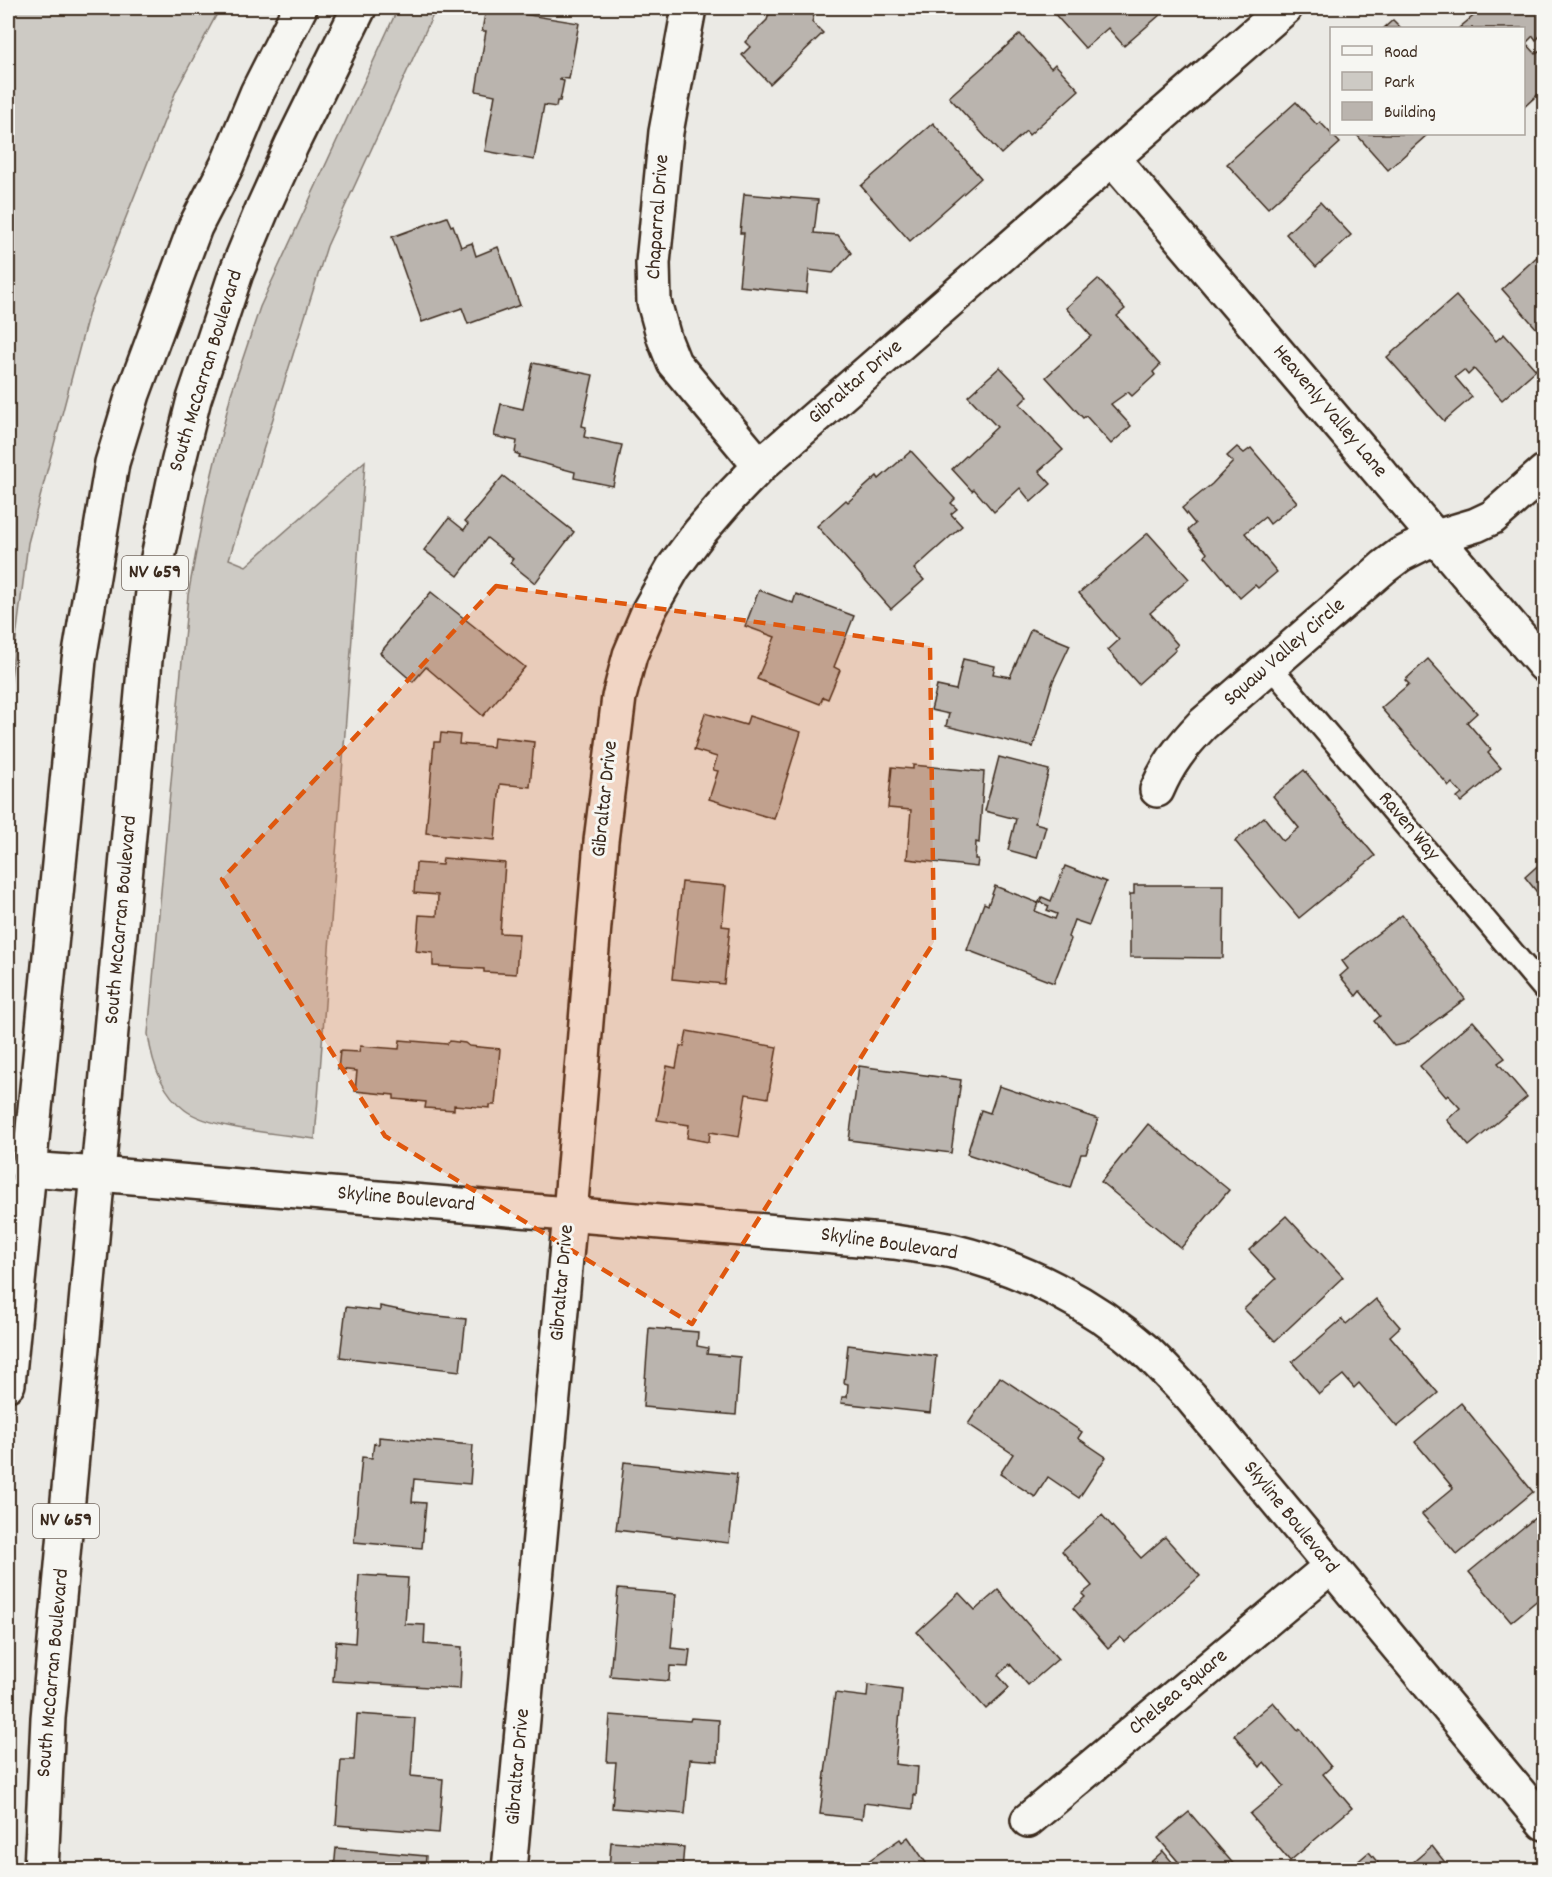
<svg xmlns="http://www.w3.org/2000/svg" width="1552" height="1877" font-family="Dekko,sans-serif">
<style>
.green{fill:#cdcac4;stroke:#847a71;stroke-width:1.5}
.building{fill:#bab4ae;stroke:#3b2a1e;stroke-width:1.5}
.lines{fill:none;stroke-linecap:round;stroke-linejoin:round}
.service-casing{stroke:#3b2a1e;stroke-width:26}
.minor-casing{stroke:#3b2a1e;stroke-width:38}
.tertiary-casing{stroke:#3b2a1e;stroke-width:38}
.primary-casing{stroke:#3b2a1e;stroke-width:38}
.service{stroke:#f6f6f2;stroke-width:21}
.minor{stroke:#f6f6f2;stroke-width:33}
.tertiary{stroke:#f6f6f2;stroke-width:33}
.primary{stroke:#f6f6f2;stroke-width:33}
.marked{fill:#df570d;fill-opacity:0.2;stroke:#df570d;stroke-width:4.5;stroke-dasharray:12 8;stroke-linejoin:round}
.labels{text-anchor:middle;dominant-baseline:central;stroke-width:6;stroke-linejoin:round;paint-order:stroke}
.shield{fill:#f6f6f2;stroke:#73675e;stroke-width:1.5}
.shield-label{font-size:20px;font-weight:bold;fill:#3b2a1e}
.street-label{font-size:21px;fill:#3b2a1e;stroke:#f6f6f2}
</style>
<rect width="100%" height="100%" fill="#ebeae5"/>
<filter id="ink" filterUnits="userSpaceOnUse"><feTurbulence type="fractalNoise" baseFrequency=".0167" numOctaves="2"/><feDisplacementMap in="SourceGraphic" scale="12" xChannelSelector="R" yChannelSelector="G"/><feConvolveMatrix kernelMatrix="1 2 1 2 8 2 1 2 1" color-interpolation-filters="sRGB"/></filter>
<g filter="url(#ink)">
<g class="green">
<polygon points="8,8 220,8 176,91 90,308 28,543 8,702"/>
<path d="M398,8H436L327,246L229,559L246,566L365,461L315,1139C282,1134 210,1129 185,1110C161,1092 152,1063 148,1034L188,595L206,499L231,394L260,307Z"/>
</g>
<g class="building">
<polygon points="486,8 579,23 569,79 560,78 560,80 564,81 560,101 557,101 556,107 544,105 534,160 485,151 495,95 476,91 486,31 482,31"/>
<polygon points="765,8 816,8 812,22 823,33 770,84 742,55 750,47 745,42 767,20 769,14 763,13"/>
<polygon points="1053,8 1168,8 1124,46 1108,28 1085,48 1051,10"/>
<polygon points="1483,8 1541,8 1544,13 1544,32 1536,40 1533,36 1526,43 1536,54 1541,50 1544,54 1544,89 1524,107 1524,28 1459,28"/>
<polygon points="1393,20 1401,28 1384,28"/>
<polygon points="1020,34 1051,68 1055,64 1079,90 1029,135 1026,131 1001,154 949,97"/>
<polygon points="1296,102 1317,125 1320,122 1340,143 1268,208 1227,164"/>
<polygon points="933,123 981,178 910,241 861,186"/>
<polygon points="1356,134 1428,134 1388,170"/>
<polygon points="744,194 818,200 814,233 838,235 851,253 833,273 809,270 807,293 739,286 744,233 740,233"/>
<polygon points="1320,202 1351,235 1316,267 1286,234"/>
<polygon points="447,217 451,226 453,225 461,247 472,243 476,256 498,247 520,305 468,324 462,308 422,322 392,237"/>
<polygon points="1544,246 1544,337 1502,289 1541,253 1539,251"/>
<polygon points="1098,279 1125,309 1117,316 1160,365 1153,372 1155,375 1132,396 1128,392 1111,404 1131,426 1111,444 1086,416 1083,418 1046,377 1091,336 1066,308"/>
<polygon points="1456,296 1496,341 1504,334 1536,370 1502,400 1474,369 1468,375 1464,370 1455,377 1472,397 1444,421 1387,357"/>
<polygon points="533,363 593,375 582,426 586,427 584,437 622,445 613,486 574,478 575,472 519,457 520,455 515,453 517,441 494,436 501,404 523,409"/>
<polygon points="1000,367 1028,396 1020,404 1063,450 1039,471 1051,484 1031,502 1020,488 994,512 974,489 972,491 952,469 997,427 968,396"/>
<polygon points="1237,447 1244,453 1251,448 1297,502 1270,524 1265,517 1245,533 1277,572 1258,588 1255,585 1240,598 1205,556 1207,553 1188,530 1195,524 1182,508 1212,484 1233,462 1227,456"/>
<polygon points="911,451 955,499 951,503 957,509 951,514 962,526 914,569 924,580 891,609 817,526 846,500 848,502 877,476 879,479"/>
<polygon points="503,476 574,532 535,583 510,563 513,559 487,538 458,576 424,550 449,518 464,530 468,524 465,521"/>
<polygon points="1148,533 1189,579 1150,613 1178,645 1174,648 1176,650 1138,684 1108,650 1119,640 1079,593"/>
<polygon points="759,590 793,603 796,594 854,616 834,667 840,670 828,699 823,697 820,704 757,679 775,637 745,626"/>
<polygon points="431,592 525,667 483,716 426,667 413,682 380,653"/>
<polygon points="1031,629 1070,645 1053,681 1033,747 946,726 949,714 931,710 937,686 956,690 963,659 995,666 993,674 1010,677"/>
<polygon points="1428,659 1477,713 1467,722 1491,750 1488,753 1501,768 1461,802 1457,798 1462,794 1452,783 1449,786 1381,708 1409,684 1405,680"/>
<polygon points="705,713 746,725 749,716 801,732 774,819 709,799 718,771 713,770 717,757 694,750"/>
<polygon points="441,733 460,735 459,744 493,747 494,737 534,742 530,787 500,784 495,840 426,833 434,742 440,742"/>
<polygon points="999,757 1049,770 1035,823 1046,826 1037,858 1008,850 1016,819 985,811"/>
<polygon points="913,765 984,772 979,843 976,842 975,859 978,859 977,867 907,859 911,810 888,808 892,767 913,769"/>
<polygon points="1304,770 1375,856 1299,918 1235,841 1264,817 1283,841 1299,828 1273,796"/>
<polygon points="443,858 505,863 500,933 519,934 516,974 484,972 484,969 433,966 433,953 416,951 419,915 437,916 438,895 414,893 416,863 442,865"/>
<polygon points="1544,860 1544,901 1525,877"/>
<polygon points="1065,866 1106,882 1089,925 1074,920 1068,937 1071,939 1054,983 967,950 984,903 988,905 995,886 1038,903 1035,911 1055,919 1057,914 1047,910 1049,906 1039,902 1042,897 1051,901"/>
<polygon points="682,882 726,886 722,926 730,927 724,984 672,979"/>
<polygon points="1134,885 1224,885 1223,958 1130,957 1130,894 1134,894"/>
<polygon points="1402,915 1465,999 1404,1044 1394,1046 1374,1021 1380,1016 1360,991 1356,996 1340,976 1348,969 1342,961"/>
<polygon points="1473,1021 1505,1058 1498,1063 1527,1097 1469,1146 1447,1120 1460,1108 1448,1095 1446,1097 1420,1066"/>
<polygon points="687,1031 777,1047 768,1098 746,1094 739,1137 710,1132 709,1142 687,1138 689,1125 657,1120 667,1066 676,1068 680,1046 684,1046"/>
<polygon points="400,1040 447,1044 450,1041 465,1043 469,1046 500,1049 495,1105 490,1105 490,1108 454,1105 454,1110 425,1108 426,1102 394,1099 394,1095 355,1091 357,1071 338,1069 340,1051 359,1052 360,1046 399,1049"/>
<polygon points="859,1066 961,1080 951,1153 849,1140"/>
<polygon points="999,1086 1098,1119 1086,1154 1081,1154 1070,1188 967,1154 981,1110 990,1113"/>
<polygon points="1148,1124 1229,1190 1181,1248 1101,1182"/>
<polygon points="1286,1216 1343,1277 1275,1341 1244,1309 1276,1279 1249,1250"/>
<polygon points="1376,1299 1400,1327 1390,1336 1438,1393 1397,1427 1359,1383 1354,1388 1343,1375 1319,1394 1292,1362 1342,1319 1346,1324"/>
<polygon points="380,1306 419,1314 466,1319 460,1371 340,1357 346,1307 380,1311"/>
<polygon points="649,1328 698,1332 697,1346 708,1348 707,1354 740,1357 736,1415 643,1407"/>
<polygon points="848,1345 936,1356 930,1413 841,1403 842,1397 847,1397 848,1384 844,1383"/>
<polygon points="1000,1377 1082,1432 1078,1438 1106,1457 1079,1498 1048,1477 1035,1497 1000,1474 1013,1454 968,1424"/>
<polygon points="1461,1403 1533,1492 1457,1555 1422,1514 1453,1488 1415,1442"/>
<polygon points="379,1437 473,1445 470,1484 414,1479 412,1502 426,1503 422,1548 354,1542 362,1457 372,1458 374,1443 379,1444"/>
<polygon points="624,1462 737,1474 729,1543 616,1530"/>
<polygon points="1542,1512 1544,1514 1544,1603 1540,1598 1511,1622 1469,1572"/>
<polygon points="1102,1515 1141,1558 1165,1537 1200,1576 1125,1642 1120,1637 1108,1648 1073,1608 1085,1597 1082,1594 1092,1586 1062,1551"/>
<polygon points="359,1575 408,1578 405,1624 425,1625 424,1644 462,1647 460,1689 333,1681 336,1641 355,1643"/>
<polygon points="618,1589 676,1594 671,1648 690,1650 688,1667 670,1666 669,1681 610,1676"/>
<polygon points="998,1590 1058,1659 1028,1685 1010,1664 998,1675 1009,1688 986,1709 917,1632 959,1593 975,1610"/>
<polygon points="868,1685 902,1690 895,1764 918,1767 916,1796 914,1795 913,1809 864,1803 862,1819 820,1814 835,1693 867,1697"/>
<polygon points="1273,1702 1298,1731 1300,1729 1331,1767 1323,1774 1352,1808 1290,1861 1250,1814 1284,1786 1264,1762 1260,1767 1234,1735"/>
<polygon points="357,1714 415,1718 411,1776 443,1779 439,1833 336,1825 341,1760 354,1760"/>
<polygon points="610,1715 690,1721 691,1718 719,1720 718,1761 690,1759 685,1814 612,1808 616,1762 607,1762"/>
<polygon points="1189,1812 1236,1867 1233,1870 1142,1870 1163,1851 1177,1868 1181,1865 1158,1838"/>
<polygon points="908,1837 931,1870 855,1870 900,1839 902,1842"/>
<polygon points="611,1842 684,1847 682,1870 609,1870"/>
<polygon points="1432,1846 1451,1870 1404,1870"/>
<polygon points="336,1848 426,1856 425,1870 334,1870"/>
<polygon points="1369,1852 1384,1870 1348,1870"/>
</g>
<g class="lines">
<defs>
<polyline id="service" points="1270,666 1544,989"/>
<g id="minor">
<polyline points="689,8 666,132 653,263 654,302 664,338 674,363 760,466"/>
<polyline points="1113,159 1544,665"/>
<path d="M1157,790C1168,764 1182,746 1202,725L1384,567L1400,555L1436,537L1476,525L1493,517L1544,472"/>
<polyline points="1028,1820 1330,1567"/>
<polyline points="509,1870 570,1214 601,841 619,697 630,655 649,610 673,568 700,532 731,496 760,466 1285,8"/>
</g>
<path id="tertiary" d="M27,1169L98,1174L894,1242C913,1245 933,1247 952,1251C1023,1268 1092,1303 1146,1351C1161,1365 1175,1381 1190,1396L1544,1823"/>
<g id="primary">
<polyline points="8,1384 79,660 112,463 133,394 195,227 227,165 257,93 300,8"/>
<polyline points="41,1870 48,1718 145,660 156,567 176,472 194,399 236,273 262,210 292,144 359,8"/>
</g>
</defs>
<use href="#service" class="service-casing"/>
<use href="#minor" class="minor-casing"/>
<use href="#tertiary" class="tertiary-casing"/>
<use href="#primary" class="primary-casing"/>
<use href="#service" class="service"/>
<use href="#minor" class="minor"/>
<use href="#tertiary" class="tertiary"/>
<use href="#primary" class="primary"/>
</g>
</g>
<path class="marked" d="M496,586L930,646L934,942L692,1324L385,1136L222,879Z"/>
<g class="labels">
<g class="shield">
<rect x="122" y="556" width="66" height="34" rx="4.5"/>
<rect x="33" y="1504" width="66" height="34" rx="4.5"/>
</g>
<g class="shield-label">
<text x="155" y="573">NV 659</text>
<text x="66" y="1521">NV 659</text>
</g>
<g class="street-label">
<text transform="translate(659 217) rotate(-86)">Chaparral Drive</text>
<text transform="translate(207 371) rotate(-73)">South McCarran Boulevard</text>
<text transform="translate(856 383) rotate(-41)">Gibraltar Drive</text>
<text transform="translate(1329 412) rotate(50)">Heavenly Valley Lane</text>
<text transform="translate(1285 653) rotate(-41)">Squaw Valley Circle</text>
<text transform="translate(606 799) rotate(-84)">Gibraltar Drive</text>
<text transform="translate(1408 827) rotate(50)">Raven Way</text>
<text transform="translate(122 920) rotate(-85)">South McCarran Boulevard</text>
<text transform="translate(406 1200) rotate(5)">Skyline Boulevard</text>
<text transform="translate(889 1245) rotate(8)">Skyline Boulevard</text>
<text transform="translate(563 1283) rotate(-85)">Gibraltar Drive</text>
<text transform="translate(1290 1518) rotate(51)">Skyline Boulevard</text>
<text transform="translate(54 1673) rotate(-85)">South McCarran Boulevard</text>
<text transform="translate(1179 1693) rotate(-40)">Chelsea Square</text>
<text transform="translate(519 1767) rotate(-85)">Gibraltar Drive</text>
</g>
</g>
<rect width="1552" height="1877" fill="none" stroke="#f6f6f2" stroke-width="30"/>
<rect x="15" y="15" width="1522" height="1847" fill="none" stroke="#3b2a1e" stroke-width="2" filter="url(#ink)"/>
<rect x="1330" y="27" width="195" height="108" fill="#f6f6f2" stroke="#aba49d" stroke-width="1.5"/>
<rect x="1342" y="46" width="30" height="9" fill="#f6f6f2" stroke="#aba49d" stroke-width="1.5"/>
<text x="1384" y="57" font-size="18" fill="#3b2a1e">Road</text>
<rect x="1342" y="72" width="30" height="18" fill="#cdcac4" stroke="#aba49d" stroke-width="1.5"/>
<text x="1384" y="87" font-size="18" fill="#3b2a1e">Park</text>
<rect x="1342" y="102" width="30" height="18" fill="#bab4ae" stroke="#aba49d" stroke-width="1.5"/>
<text x="1384" y="117" font-size="18" fill="#3b2a1e">Building</text>
</svg>
